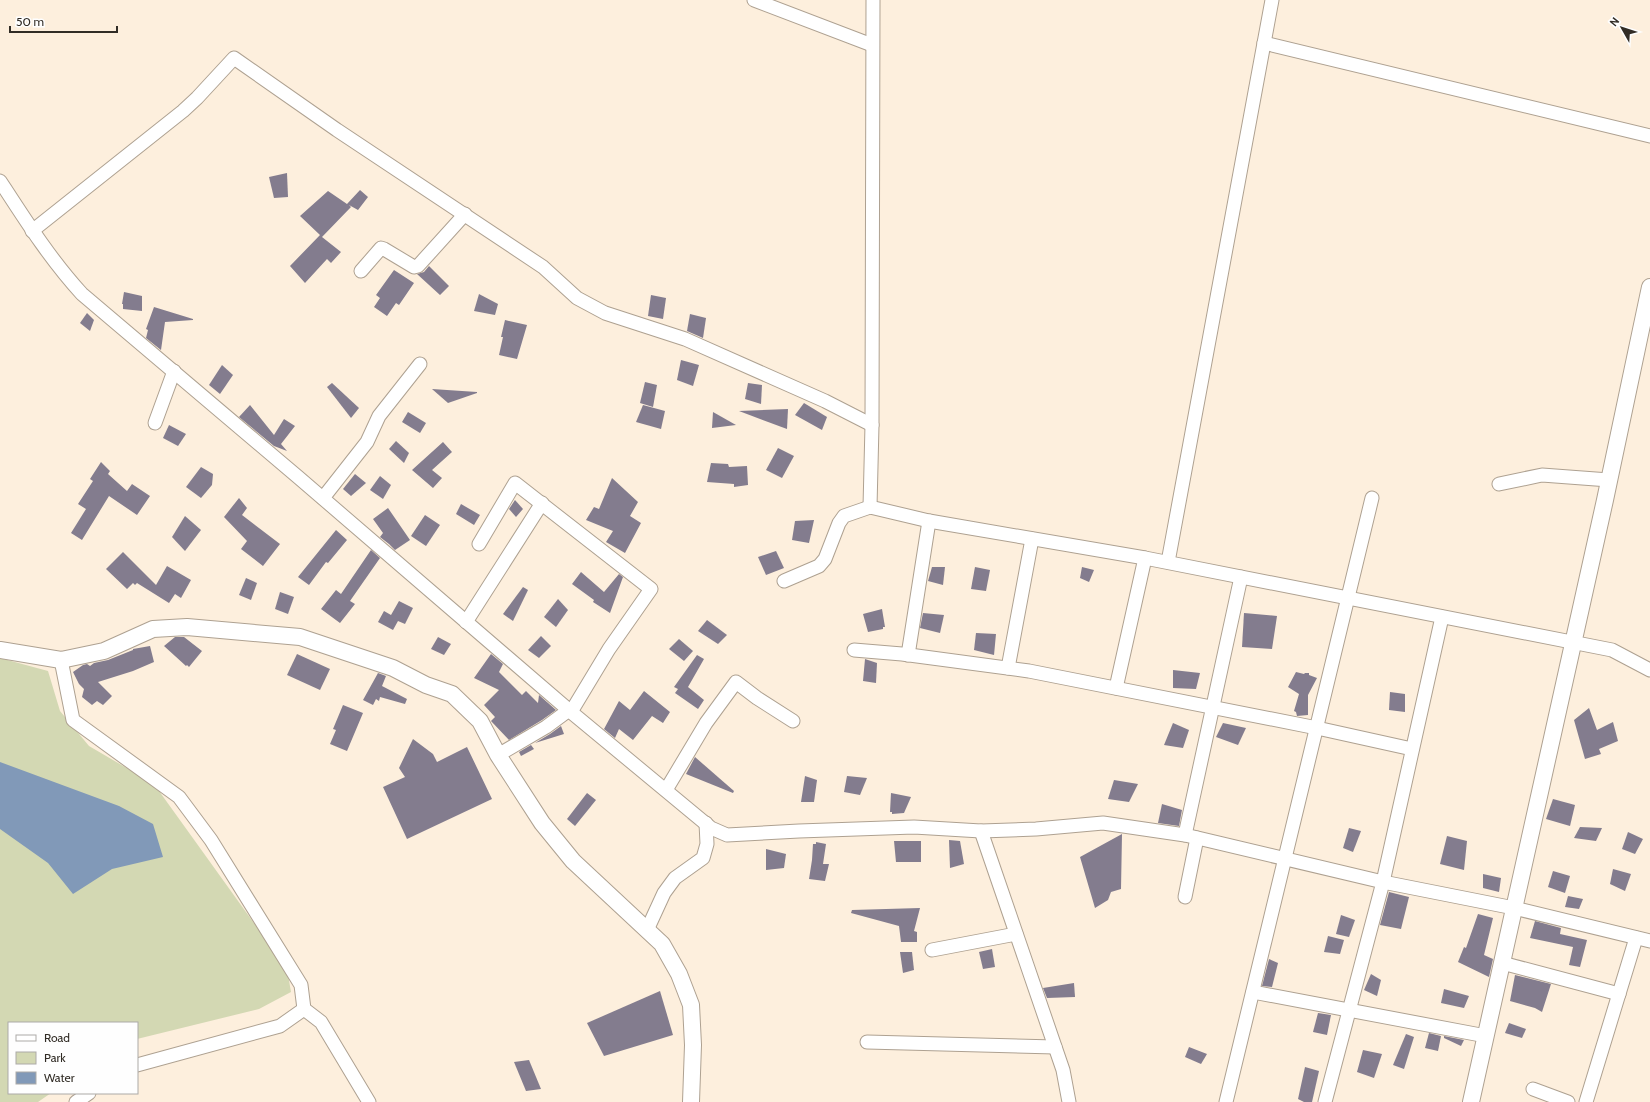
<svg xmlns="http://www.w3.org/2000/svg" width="1650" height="1102" font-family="Cabin,sans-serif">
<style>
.green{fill:#d3d8b3}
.water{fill:#8199b8}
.building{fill:#837c8e}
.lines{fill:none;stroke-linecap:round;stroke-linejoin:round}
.minor-casing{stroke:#aea191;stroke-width:15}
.tertiary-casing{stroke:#aea191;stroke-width:18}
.minor{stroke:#fff;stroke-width:13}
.tertiary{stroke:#fff;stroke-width:16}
</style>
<rect width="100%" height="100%" fill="#fdefdd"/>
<polygon class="green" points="0,658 48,671 60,711 89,746 154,784 287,969 291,992 259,1009 137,1039 137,1023 9,1023 9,1093 51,1093 38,1102 0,1102"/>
<polygon class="water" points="0,762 119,806 153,824 163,857 112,869 73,894 48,863 0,829"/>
<g class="building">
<polygon points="287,173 288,197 274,198 269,177"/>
<polygon points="360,190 368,197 358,210 349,205 351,207 322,237 341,252 331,263 327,259 305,283 290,266 320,235 300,216 328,191 347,204"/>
<polygon points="429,266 449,286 440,295 417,274 424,272"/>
<polygon points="394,270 414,283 399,305 396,303 387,316 374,307 380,298 376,295"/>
<polygon points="124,292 142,296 142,311 123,309 123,304 122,304"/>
<polygon points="479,294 498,304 495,315 474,311"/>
<polygon points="651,295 666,298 663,319 648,316"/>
<polygon points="154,307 193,319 193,320 165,322 161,350 146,338 148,330 146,329"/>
<polygon points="87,313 94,320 90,331 80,323"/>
<polygon points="690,314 706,318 703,338 687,331"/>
<polygon points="505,320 527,325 517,359 499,355 503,337 501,337"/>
<polygon points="681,360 699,365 693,386 677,380"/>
<polygon points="222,365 233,375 220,394 209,385"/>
<polygon points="645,382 657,385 653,407 640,403"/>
<polygon points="332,383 359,408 351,418 327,387"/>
<polygon points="748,383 762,385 761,404 745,399"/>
<polygon points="432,389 477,392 477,393 448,403"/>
<polygon points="804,403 827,417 822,430 795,415"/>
<polygon points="250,405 274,435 284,419 295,426 281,444 287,451 274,446 239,417"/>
<polygon points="643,405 665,411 661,429 636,422"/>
<polygon points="788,409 787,429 739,411"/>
<polygon points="408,412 426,423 420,433 402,422"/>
<polygon points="713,412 736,425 712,428"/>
<polygon points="169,425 186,434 178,446 163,438"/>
<polygon points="396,441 409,453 404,463 389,449"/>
<polygon points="443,442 452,452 432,470 442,478 433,488 412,470"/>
<polygon points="778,448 794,456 782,478 766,470"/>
<polygon points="101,462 110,471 108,474 127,491 132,484 150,496 137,515 109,496 82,540 71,533 86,509 78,504 93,481 90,479"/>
<polygon points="711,463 728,464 729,467 747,466 748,485 734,487 734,484 707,482"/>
<polygon points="201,467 213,474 212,485 201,498 186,487"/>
<polygon points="355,474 366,483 351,496 343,489"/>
<polygon points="380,476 391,485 383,499 370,490"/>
<polygon points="612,478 638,502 630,516 641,523 625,553 606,542 613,531 586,520 594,507 599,509"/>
<polygon points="239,498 247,508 242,515 280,544 263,566 241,549 247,541 224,517"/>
<polygon points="515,500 523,509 516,517 509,509"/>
<polygon points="461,504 480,515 474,525 456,514"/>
<polygon points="388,508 410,540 395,550 389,544 380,537 383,533 373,519"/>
<polygon points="425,515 440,525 426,546 411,536"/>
<polygon points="185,516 201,530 185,551 172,537"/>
<polygon points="814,520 809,543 792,540 795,521"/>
<polygon points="336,530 347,540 328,563 326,562 309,585 298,577"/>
<polygon points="371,550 380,558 350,601 355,604 340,623 321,609 336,590 341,594"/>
<polygon points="776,551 784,568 766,575 758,557"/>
<polygon points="123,552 156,585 167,566 191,580 181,598 175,594 169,603 137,583 135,585 133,583 127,589 106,569"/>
<polygon points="932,567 945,567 943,585 928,581"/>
<polygon points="975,567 990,570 986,591 971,589"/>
<polygon points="1082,567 1094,570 1089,582 1080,578"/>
<polygon points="581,572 604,592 619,574 623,577 610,613 593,602 594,600 572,584"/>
<polygon points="246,578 257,583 251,600 239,595"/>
<polygon points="523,587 528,590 513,621 503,614"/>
<polygon points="280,592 294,597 288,614 275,609"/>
<polygon points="558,599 568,610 556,627 544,617"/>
<polygon points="399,601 413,608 405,624 398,621 393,630 378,622 384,611 391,615"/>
<polygon points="882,609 885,627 883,627 883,629 868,632 863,614"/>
<polygon points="923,613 944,615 940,633 920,628"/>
<polygon points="1244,613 1277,616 1272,649 1242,647"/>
<polygon points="707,620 727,635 718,644 698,631"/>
<polygon points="976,633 996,634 994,655 974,650"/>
<polygon points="541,636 551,646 539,658 528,650"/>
<polygon points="175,637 184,637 202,651 189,667 187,665 186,666 164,646"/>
<polygon points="438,637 451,644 444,655 431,649"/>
<polygon points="679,639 693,651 684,661 669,649"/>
<polygon points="150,646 154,662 133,671 98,682 112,696 103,705 97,701 92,705 82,697 84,689 79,684 73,672 83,665 87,664 90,666 94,663 108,660 133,650 133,649"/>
<polygon points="297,654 330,669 320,690 287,675"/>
<polygon points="491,654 503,664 499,672 522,695 526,691 538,703 539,695 556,710 542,720 509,740 491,721 495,717 484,705 499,690 474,678"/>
<polygon points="697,655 704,659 688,687 704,700 698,709 675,693 678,689 674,687"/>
<polygon points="865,659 877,663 876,683 863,681"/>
<polygon points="1173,670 1200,673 1196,689 1173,688"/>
<polygon points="1296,672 1304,674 1305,673 1309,673 1309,675 1317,678 1308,695 1308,715 1297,716 1296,712 1294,711 1299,694 1288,687"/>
<polygon points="378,673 386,676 382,686 407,699 405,704 380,697 379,701 376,699 373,705 363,700"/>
<polygon points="644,691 670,712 663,723 652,716 633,740 619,729 615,738 604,729 619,701 630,710"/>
<polygon points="1390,692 1405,694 1405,712 1389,710"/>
<polygon points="343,705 363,713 347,751 330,744 336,730 333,729"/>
<polygon points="1589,708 1597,730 1613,722 1618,741 1599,749 1601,754 1585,759 1574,720"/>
<polygon points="1173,723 1189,730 1183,748 1164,745"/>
<polygon points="1223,723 1246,728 1238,745 1216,737"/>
<polygon points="561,726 564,734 535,743 550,734"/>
<polygon points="413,739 433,754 437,762 467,747 492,799 407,839 383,787 405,777 399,768"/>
<polygon points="531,745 534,749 521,756 519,752"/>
<polygon points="695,757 734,791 733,793 686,774"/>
<polygon points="805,776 817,780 814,802 801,802"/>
<polygon points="847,776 867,778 860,795 844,792"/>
<polygon points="1114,780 1138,784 1129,802 1108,799"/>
<polygon points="587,793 596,800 575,826 567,819"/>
<polygon points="891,793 911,797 904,813 892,814 892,812 890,812"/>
<polygon points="1553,799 1575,805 1570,826 1546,819"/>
<polygon points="1162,804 1182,810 1179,826 1158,823"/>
<polygon points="1580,827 1602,828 1596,841 1574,838"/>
<polygon points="1349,828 1361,831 1353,852 1343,848"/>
<polygon points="1628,832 1643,839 1635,854 1622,849"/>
<polygon points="1122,834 1121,889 1111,892 1108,900 1095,908 1080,857"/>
<polygon points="1447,836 1467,841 1464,870 1440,864"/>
<polygon points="949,840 960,841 964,864 950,868"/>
<polygon points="894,841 921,841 921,862 896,862"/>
<polygon points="816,842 826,844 823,864 829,864 825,881 809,879 812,860 813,844 816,844"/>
<polygon points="766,849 786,854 784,868 766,870"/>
<polygon points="1613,869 1631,874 1625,891 1610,884"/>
<polygon points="1553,871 1570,876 1565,893 1548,887"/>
<polygon points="1483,874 1501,878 1499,892 1483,888"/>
<polygon points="1389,892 1409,897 1401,929 1380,925"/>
<polygon points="1568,896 1583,899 1579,909 1565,907"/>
<polygon points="920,908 914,931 917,932 917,942 901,942 899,926 851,913 852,910"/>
<polygon points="1478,914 1493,918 1484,955 1493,959 1489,977 1458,962 1464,947 1466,948"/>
<polygon points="1341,915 1355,920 1349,937 1336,934"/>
<polygon points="1535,921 1561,928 1560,934 1587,940 1580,967 1569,965 1573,947 1530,938"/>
<polygon points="1328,936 1344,940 1340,954 1324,952"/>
<polygon points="992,949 995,967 983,969 979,952"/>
<polygon points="900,952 912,952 914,970 903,973"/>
<polygon points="1269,959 1278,963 1272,987 1262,986"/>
<polygon points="1371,974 1381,980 1377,996 1364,990"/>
<polygon points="1515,975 1551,984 1542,1012 1535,1008 1510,1001"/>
<polygon points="1074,983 1075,997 1047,998 1043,988"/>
<polygon points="1444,989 1469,996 1464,1008 1441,1003"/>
<polygon points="660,991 673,1035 604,1056 587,1023"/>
<polygon points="1318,1013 1331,1015 1327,1035 1313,1032"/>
<polygon points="1509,1023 1526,1029 1522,1038 1505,1033"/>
<polygon points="1429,1033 1441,1036 1438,1051 1425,1048"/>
<polygon points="1406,1034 1414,1037 1404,1069 1393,1065"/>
<polygon points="1444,1036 1464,1040 1461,1046 1444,1038"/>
<polygon points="1189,1047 1207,1054 1201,1064 1185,1057"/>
<polygon points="1363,1050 1382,1054 1374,1078 1357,1072"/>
<polygon points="529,1060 541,1089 526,1091 514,1062"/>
<polygon points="1305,1067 1319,1071 1312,1102 1304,1102 1298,1099"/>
</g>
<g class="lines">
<defs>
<g id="minor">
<polyline points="754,0 872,45"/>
<polyline points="1264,43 1650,136"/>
<path d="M0,181C26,221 50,259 82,294L298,477L571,712L711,828L727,835L799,831L914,827L981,831L1036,829L1103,823L1185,835L1383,882L1514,908L1650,941"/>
<polyline points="32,231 183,111 197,98 234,58 337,130 543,267 577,298 605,313 685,339 825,401 872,425"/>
<polyline points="361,271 381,248 384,249 414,267 418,266 465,214"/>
<polyline points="155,423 174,371"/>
<polyline points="1499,484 1542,475 1609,480"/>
<polyline points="323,498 367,442 379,416 420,364"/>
<polyline points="870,507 872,425 873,0"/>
<polyline points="479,544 515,483 651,589 609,649 571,712"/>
<polyline points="1168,562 1272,0"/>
<polyline points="784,581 819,566 825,559 839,523 844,516 870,507 929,521 1145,558 1612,650 1650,670"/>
<polyline points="466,622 542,503"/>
<polyline points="854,650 902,654 1029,671 1317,728 1412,749"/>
<polyline points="908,655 929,521"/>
<polyline points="61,660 73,720 179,797 211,840 301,985 304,1009 321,1022 369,1102"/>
<polyline points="1008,668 1032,539"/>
<polyline points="1116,688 1145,558"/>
<polyline points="498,755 546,727 569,710"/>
<polyline points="666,790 706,723 736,682 757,698 793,721"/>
<polyline points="981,831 1063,1070 1069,1102"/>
<polyline points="1185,835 1241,577"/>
<polyline points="1185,897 1197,838"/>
<polyline points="647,930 664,893 675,878 703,858 707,844 706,823"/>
<polyline points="932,950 1016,934"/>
<polyline points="1502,963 1619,994"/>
<polyline points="1253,992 1486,1036"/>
<polyline points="867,1042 1055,1047"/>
<polyline points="137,1065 280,1026 304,1009"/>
<polyline points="1533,1089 1568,1102"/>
<polyline points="76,1102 89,1093"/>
<polyline points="1226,1102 1372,498"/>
<polyline points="1325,1102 1383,882 1442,617"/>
<polyline points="1586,1102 1636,938"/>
</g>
<g id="tertiary">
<polyline points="0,650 61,660 104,651 153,629 187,627 300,637 393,668 426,685 452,694 480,721 498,755 542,823 573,861 662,944 679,974 691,1005 693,1045 691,1102"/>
<polyline points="1471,1102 1605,500 1650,287"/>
</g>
</defs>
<use href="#minor" class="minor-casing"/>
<use href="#tertiary" class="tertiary-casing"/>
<use href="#minor" class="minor"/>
<use href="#tertiary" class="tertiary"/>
</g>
<rect x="8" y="1022" width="130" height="72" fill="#fefefe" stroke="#acaaa7"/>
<rect x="16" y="1035" width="20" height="6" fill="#ffffff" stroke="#acaaa7"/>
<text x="44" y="1042" font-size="12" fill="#312c25">Road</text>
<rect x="16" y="1052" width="20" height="12" fill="#d3d8b3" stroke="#acaaa7"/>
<text x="44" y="1062" font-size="12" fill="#312c25">Park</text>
<rect x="16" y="1072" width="20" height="12" fill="#8199b8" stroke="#acaaa7"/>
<text x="44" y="1082" font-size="12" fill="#312c25">Water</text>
<g transform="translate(1622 28) rotate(309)" stroke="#fefefe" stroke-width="3" paint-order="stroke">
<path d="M0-3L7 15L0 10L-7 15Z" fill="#312c25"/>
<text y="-6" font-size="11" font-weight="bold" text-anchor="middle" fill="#312c25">N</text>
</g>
<path d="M10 26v6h107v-6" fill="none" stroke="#312c25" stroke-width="2"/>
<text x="16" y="26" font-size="12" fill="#312c25" stroke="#fefefe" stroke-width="3" paint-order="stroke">50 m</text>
</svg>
